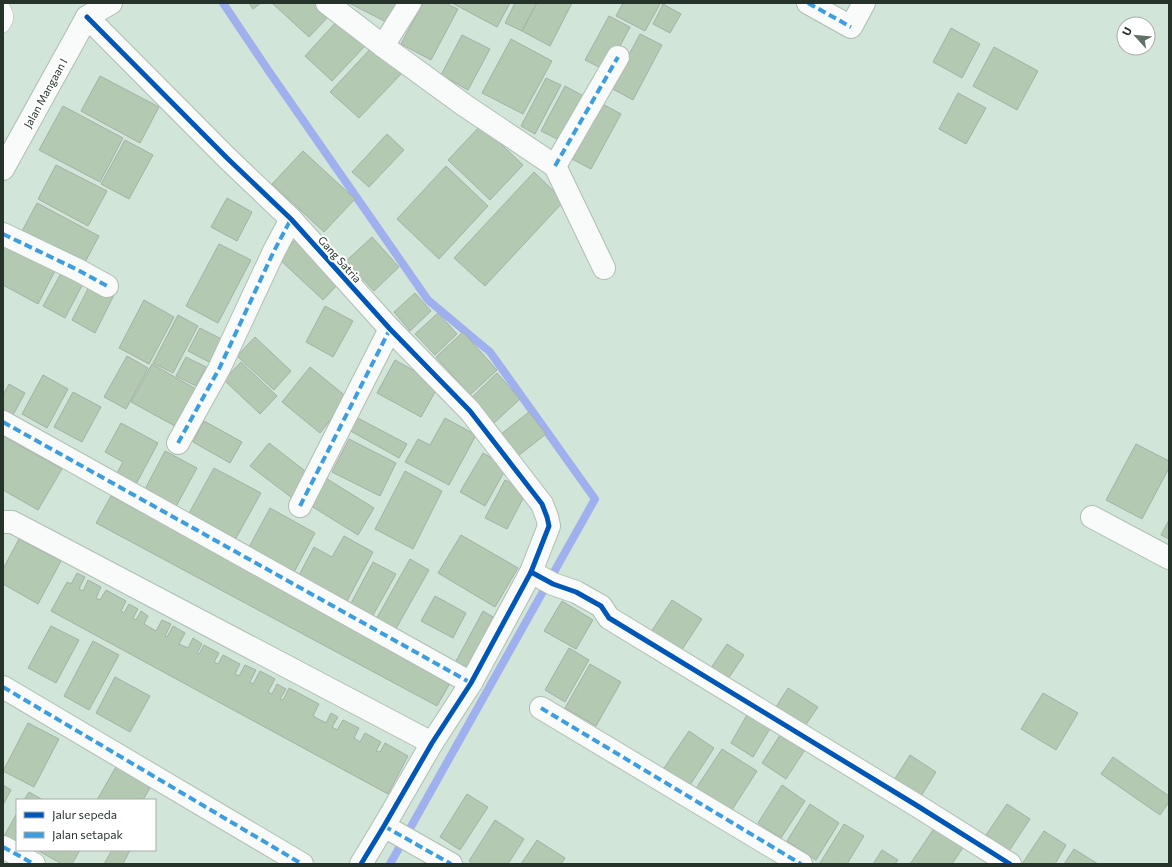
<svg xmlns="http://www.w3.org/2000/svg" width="1172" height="867" font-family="Commissioner,sans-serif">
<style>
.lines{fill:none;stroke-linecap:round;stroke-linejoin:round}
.stream{stroke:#9fb0ee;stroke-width:8}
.building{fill:#b4c9b2;stroke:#a4b1a5}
.service-casing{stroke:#afbeb4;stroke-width:14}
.minor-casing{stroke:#afbeb4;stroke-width:24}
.service{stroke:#f8fbf9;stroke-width:13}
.minor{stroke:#f8fbf9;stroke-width:22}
.quiet{stroke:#3c9de1;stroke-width:4;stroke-dasharray:8 4;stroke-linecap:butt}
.cycleway-casing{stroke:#fff;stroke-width:8}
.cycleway{stroke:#0057b8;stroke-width:5}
.labels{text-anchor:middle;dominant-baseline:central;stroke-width:4;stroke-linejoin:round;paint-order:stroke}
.street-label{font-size:11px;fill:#25332a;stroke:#fff}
</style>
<rect width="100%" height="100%" fill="#d1e5d8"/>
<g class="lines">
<polyline class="stream" points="223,3 268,70 428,300 490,352 595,499 390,864"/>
</g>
<g class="building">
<polygon points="249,3 261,3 253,9"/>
<polygon points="272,3 316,3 329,16 309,37"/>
<polygon points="349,3 398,3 388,23"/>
<polygon points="423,3 445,3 458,9 431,60 401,44"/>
<polygon points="452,3 510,3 497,27"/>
<polygon points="515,3 537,3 522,31 505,23"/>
<polygon points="537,3 572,3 550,46 522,31"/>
<polygon points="623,3 658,3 660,4 645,31 616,16"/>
<polygon points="663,4 681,14 670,33 653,24"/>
<polygon points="609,16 630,27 607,71 585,60"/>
<polygon points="338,20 365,46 332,81 305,56"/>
<polygon points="951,28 980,44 962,78 933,62"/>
<polygon points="640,34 662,45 633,100 611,88"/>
<polygon points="462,35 490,49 468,90 441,75"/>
<polygon points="511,39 552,61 523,114 482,93"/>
<polygon points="374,45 403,72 359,118 330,92"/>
<polygon points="994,47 1038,71 1017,110 973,86"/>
<polygon points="100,76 159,107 140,143 81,111"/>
<polygon points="546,78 561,85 535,134 521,126"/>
<polygon points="565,86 589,99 565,143 541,131"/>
<polygon points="958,93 986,108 966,144 939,129"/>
<polygon points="597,101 621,114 591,169 568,157"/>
<polygon points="63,106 123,138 100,182 39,150"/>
<polygon points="481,125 523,165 490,200 448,160"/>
<polygon points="387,134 404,150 369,187 352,172"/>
<polygon points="125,140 153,155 129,199 101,184"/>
<polygon points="303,151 355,199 324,232 272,184"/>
<polygon points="56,165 107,191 88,226 38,199"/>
<polygon points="446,166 488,206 439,259 397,219"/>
<polygon points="534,172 564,201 485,286 454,258"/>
<polygon points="227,198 252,212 237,241 211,227"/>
<polygon points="37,203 99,236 83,266 21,233"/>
<polygon points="372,237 399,267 374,291 346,261"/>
<polygon points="3,238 57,267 38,304 3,285"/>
<polygon points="296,239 341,281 323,300 278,258"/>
<polygon points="219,244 251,260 218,323 186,306"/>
<polygon points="65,266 86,278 65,318 43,306"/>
<polygon points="91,283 114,295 95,333 72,320"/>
<polygon points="415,293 431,311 410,331 394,312"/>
<polygon points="144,300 174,317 149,364 119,348"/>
<polygon points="325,306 353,321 333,357 306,342"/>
<polygon points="438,313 457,334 435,355 415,334"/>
<polygon points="178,315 198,326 173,373 153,363"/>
<polygon points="200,328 227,342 215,365 188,351"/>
<polygon points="463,332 497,370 470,395 436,357"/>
<polygon points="255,337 291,371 274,390 237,356"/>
<polygon points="127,356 148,368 126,409 104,397"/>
<polygon points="186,357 206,367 196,386 176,376"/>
<polygon points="395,360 439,385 421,417 377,393"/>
<polygon points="241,362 277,396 260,414 224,380"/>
<polygon points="152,364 196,389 175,426 131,402"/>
<polygon points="310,367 348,398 320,433 282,402"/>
<polygon points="497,373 520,399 493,424 470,399"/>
<polygon points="43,375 68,389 47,428 22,414"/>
<polygon points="9,384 25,393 13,415 3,409 3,395"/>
<polygon points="73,392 101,407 82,442 54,427"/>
<polygon points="529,412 546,434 518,456 501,434"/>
<polygon points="354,416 407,444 399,458 347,429"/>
<polygon points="445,418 476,435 449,485 405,462 418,439 430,445"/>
<polygon points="204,421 242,442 230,463 193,442"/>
<polygon points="121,423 158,443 135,486 116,475 123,462 105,452"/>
<polygon points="3,436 62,469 38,510 3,490"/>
<polygon points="349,439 396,463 380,496 332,472"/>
<polygon points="269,443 309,474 292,498 250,466"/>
<polygon points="1136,444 1169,461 1169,468 1142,519 1106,500"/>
<polygon points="165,451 197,468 174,510 143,493"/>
<polygon points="483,453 507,467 485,506 460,492"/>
<polygon points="214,468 261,493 235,540 188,515"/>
<polygon points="405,471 442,491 413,549 375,529"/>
<polygon points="324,477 374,508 358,535 308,504"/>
<polygon points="505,480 527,491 507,529 485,518"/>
<polygon points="111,496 453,678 437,706 96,523"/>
<polygon points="270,508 315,533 293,574 248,549"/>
<polygon points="1169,520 1169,539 1161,535"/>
<polygon points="461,535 518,568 495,607 438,573"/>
<polygon points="344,536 373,552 346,603 298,577 314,547 332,557"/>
<polygon points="19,539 61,561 38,604 3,584 3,569"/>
<polygon points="410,559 429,570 393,634 374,623"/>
<polygon points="373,562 396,574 372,617 350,605"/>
<polygon points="77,573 85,577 79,589 83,591 88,580 101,587 96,598 100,600 106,590 126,601 121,611 124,613 129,604 138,609 133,618 136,620 141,611 148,616 144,624 156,631 162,620 171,624 165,636 167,637 173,626 185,633 179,644 188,648 193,638 202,644 197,653 199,654 204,645 219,653 214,662 218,664 223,655 240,664 235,674 239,676 245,665 256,670 250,682 253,684 260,671 275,679 268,692 272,694 277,684 286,689 280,699 283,700 289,688 319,704 313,716 326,723 331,713 338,717 332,727 337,730 343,720 359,728 354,738 360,742 365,733 381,742 376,751 380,752 385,743 408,756 388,794 51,611 67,582 71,584"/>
<polygon points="435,596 466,613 453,638 421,621"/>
<polygon points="672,600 702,619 681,651 651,632"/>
<polygon points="562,601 593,620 576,649 544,631"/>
<polygon points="483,611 500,621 472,673 455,663"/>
<polygon points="51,626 79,640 56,683 28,668"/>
<polygon points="93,641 119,655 89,710 64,696"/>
<polygon points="727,644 744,655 728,679 711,668"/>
<polygon points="569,648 589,660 565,702 545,690"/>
<polygon points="590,664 621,682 596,726 565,708"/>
<polygon points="115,677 150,696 130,732 96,713"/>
<polygon points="788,688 818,707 805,726 776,707"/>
<polygon points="1043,693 1078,713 1056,750 1021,729"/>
<polygon points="748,713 771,727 753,757 731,743"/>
<polygon points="28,723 59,739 34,787 3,771"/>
<polygon points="784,729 808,745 786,779 762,763"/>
<polygon points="689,731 714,748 690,785 664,768"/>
<polygon points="722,749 757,771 730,813 695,790"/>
<polygon points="910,755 936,772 921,796 894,780"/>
<polygon points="1113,757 1169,796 1169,802 1160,815 1101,774"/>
<polygon points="117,765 152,784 143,800 97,800"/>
<polygon points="3,785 11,790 3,805"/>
<polygon points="782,785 805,801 781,838 758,823"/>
<polygon points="29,792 43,800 24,800"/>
<polygon points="467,794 488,807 460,850 440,837"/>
<polygon points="810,804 839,823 816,860 787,841"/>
<polygon points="1007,804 1030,819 1009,851 986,835"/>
<polygon points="17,813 17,846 3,838"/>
<polygon points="495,820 524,839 508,864 473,864 469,861"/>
<polygon points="844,824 864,836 847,864 822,864 820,863"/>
<polygon points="935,827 964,846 952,864 910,864"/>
<polygon points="1044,831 1066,845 1055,864 1022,864"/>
<polygon points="537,840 565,858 561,864 521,864"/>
<polygon points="1074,849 1098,864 1064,864"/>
<polygon points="37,850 80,850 72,864 62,864"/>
<polygon points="112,850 130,850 123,864 104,864"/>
<polygon points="882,850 898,860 895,864 873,864"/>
</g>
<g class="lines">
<defs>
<path id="service" d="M3,7C8,15 8,19 3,26"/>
<g id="minor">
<polyline points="327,3 383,46 464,105 555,166 604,268"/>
<polyline points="808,3 851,27 864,3"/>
<polyline points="87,17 227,158 291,219 390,329 470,411 542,504 547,517 549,526 531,572 471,683 432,743 384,826 361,864"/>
<polyline points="87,17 111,3"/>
<polyline points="383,46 410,3"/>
<polyline points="555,166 618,57"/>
<polyline points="3,169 87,17"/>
<polyline points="3,234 78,270 107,286"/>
<polyline points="3,422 471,683"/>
<polyline points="178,443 219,369 274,251 291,219"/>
<polyline points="300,506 390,329"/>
<polyline points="1092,517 1169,558"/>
<polyline points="3,522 12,522 18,525 432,743"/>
<polyline points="531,572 553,584 576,592 601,606 609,618 916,805 1010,864"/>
<polyline points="3,687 302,864"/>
<polyline points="541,708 801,864"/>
<polyline points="384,826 451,864"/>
<polyline points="3,847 34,864"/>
</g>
</defs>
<use href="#service" class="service-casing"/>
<use href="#minor" class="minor-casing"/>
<use href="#service" class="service"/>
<use href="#minor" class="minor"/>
<g class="quiet">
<polyline points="808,3 851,27"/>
<polyline points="555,166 618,57"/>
<polyline points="3,234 78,270 107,286"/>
<polyline points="3,422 471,683"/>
<polyline points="178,443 219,369 274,251 291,219"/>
<polyline points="300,506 390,329"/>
<polyline points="3,687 302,864"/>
<polyline points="541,708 801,864"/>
<polyline points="384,826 451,864"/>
<polyline points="3,847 34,864"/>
</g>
<defs>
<g id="cycleway">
<polyline points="87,17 227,158 291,219 390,329 470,411 542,504 547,517 549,526 531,572 471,683 432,743 384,826 361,864"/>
<polyline points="531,572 553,584 576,592 601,606 609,618 916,805 1010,864"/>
</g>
</defs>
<use href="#cycleway" class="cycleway-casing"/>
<use href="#cycleway" class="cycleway"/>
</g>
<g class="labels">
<g class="street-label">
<text transform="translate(45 93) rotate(-61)">Jalan Mangaan I</text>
<text transform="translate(340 259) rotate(48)">Gang Satria</text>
</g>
</g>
<rect width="1172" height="867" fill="none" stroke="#25332a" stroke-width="8"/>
<rect x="16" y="799" width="140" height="52" fill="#ffffff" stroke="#a8adaa"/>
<rect x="24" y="812" width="20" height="6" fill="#0057b8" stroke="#a8adaa"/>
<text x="52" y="819" font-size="12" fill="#25332a">Jalur sepeda</text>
<rect x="24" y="832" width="20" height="6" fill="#3c9de1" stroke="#a8adaa"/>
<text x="52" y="839" font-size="12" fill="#25332a">Jalan setapak</text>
<g transform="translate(1136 36) rotate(297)"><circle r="19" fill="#ffffff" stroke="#a8adaa"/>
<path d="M0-3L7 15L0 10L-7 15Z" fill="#617167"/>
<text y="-6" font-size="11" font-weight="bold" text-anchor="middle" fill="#25332a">U</text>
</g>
</svg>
